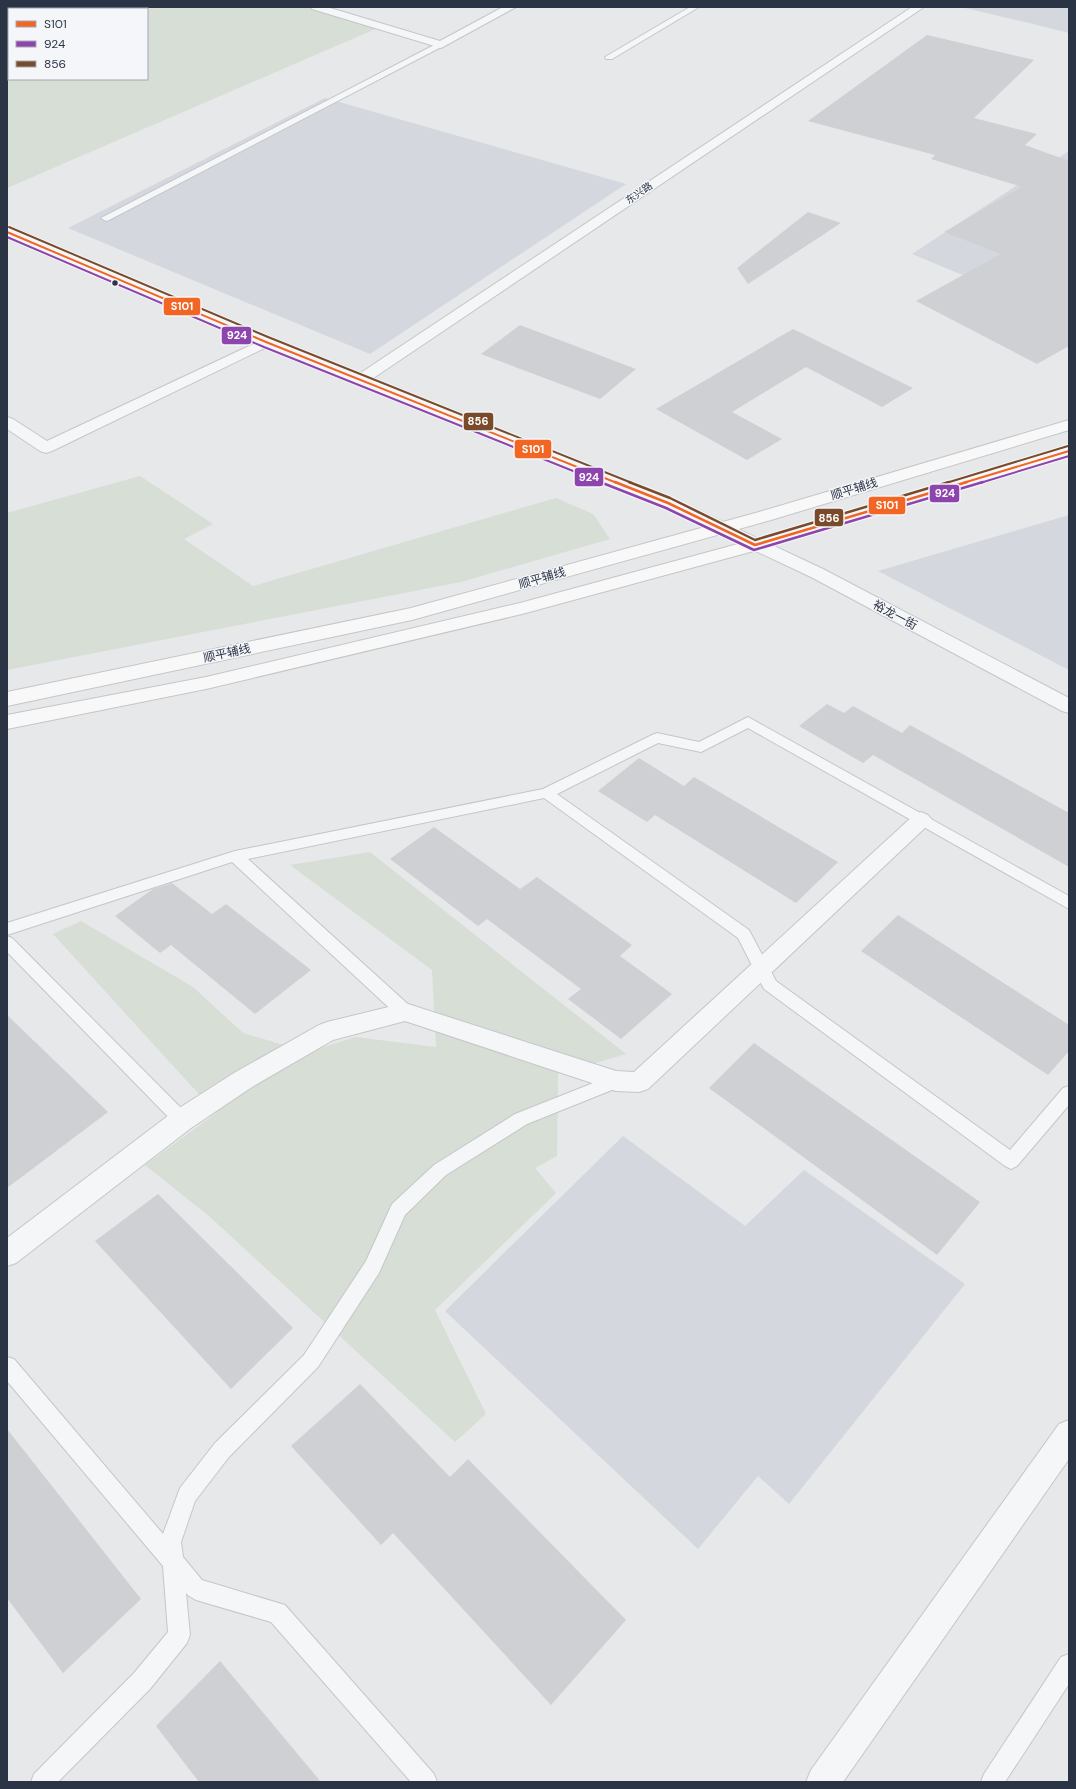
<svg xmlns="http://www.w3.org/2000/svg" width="1076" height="1789" font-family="'DM Sans','Noto Sans SC',sans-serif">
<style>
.built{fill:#d4d7dd}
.green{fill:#d6ded6}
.building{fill:#ced0d3}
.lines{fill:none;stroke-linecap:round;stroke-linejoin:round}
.service-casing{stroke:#c4c6c8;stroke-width:2}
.minor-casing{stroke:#c4c6c8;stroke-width:2}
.tertiary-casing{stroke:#c4c6c8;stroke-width:2}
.secondary-casing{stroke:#c4c6c8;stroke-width:2}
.service{fill:#f5f6f7;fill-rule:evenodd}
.minor{fill:#f5f6f7;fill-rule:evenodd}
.tertiary{fill:#f5f6f7;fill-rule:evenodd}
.secondary{fill:#f8f8f8;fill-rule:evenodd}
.bus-1-far1-casing{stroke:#f4f6f9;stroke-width:4}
.bus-1-casing{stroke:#f4f6f9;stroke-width:5}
.bus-2-far1-casing{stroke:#f4f6f9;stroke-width:4}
.bus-2-casing{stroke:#f4f6f9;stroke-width:5}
.bus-3-far1-casing{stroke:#f4f6f9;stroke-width:4}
.bus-3-casing{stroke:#f4f6f9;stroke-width:5}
.bus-1-far1{stroke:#f26522;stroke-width:2}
.bus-1{stroke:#f26522;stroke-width:2.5}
.bus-2-far1{stroke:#8e44ad;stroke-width:2}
.bus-2{stroke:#8e44ad;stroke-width:2.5}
.bus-3-far1{stroke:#7a4b2a;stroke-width:2}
.bus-3{stroke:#7a4b2a;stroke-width:2.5}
.bus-dot{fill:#2b3445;stroke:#f4f6f9;stroke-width:1.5}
.labels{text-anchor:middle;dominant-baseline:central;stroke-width:3;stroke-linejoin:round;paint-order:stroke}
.far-street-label{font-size:10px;fill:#2b3445;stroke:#f4f6f9}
.street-label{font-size:12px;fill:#2b3445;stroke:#f4f6f9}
.line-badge{stroke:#f4f6f9;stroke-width:1.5}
.badge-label{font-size:11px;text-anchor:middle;font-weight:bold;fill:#fff}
</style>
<rect width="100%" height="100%" fill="#e6e8ea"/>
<g class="built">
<polygon points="961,7 1069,7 1069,33 1029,23"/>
<polygon points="325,98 626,184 370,354 68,228"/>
<polygon points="1069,151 1069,319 912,254"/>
<polygon points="1069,515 1069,670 878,571"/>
<polygon points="623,1136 745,1226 804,1170 965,1284 789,1504 758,1476 698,1549 445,1311"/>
</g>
<g class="green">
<polygon points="52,7 316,7 380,27 7,188 7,25 9,24 9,79 147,79 147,9 47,9"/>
<polygon points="140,476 213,524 184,539 253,586 556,498 593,514 610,539 461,582 7,670 7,513"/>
<polygon points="370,852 626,1054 558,1074 557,1156 535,1168 556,1193 435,1310 486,1414 455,1442 210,1217 145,1165 216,1113 53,934 81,921 193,987 243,1033 308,1052 355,1037 436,1047 432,970 290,865"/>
</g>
<g class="building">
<polygon points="927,35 1034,60 974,118 1037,134 1025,145 1069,161 1069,346 1037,364 916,301 1001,254 944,232 1022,187 931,159 935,155 808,121"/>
<polygon points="808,212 841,223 748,284 737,268"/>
<polygon points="520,325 636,369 600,399 481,354"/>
<polygon points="793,329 913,388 882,407 806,367 732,412 782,439 747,460 656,409"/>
<polygon points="827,704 844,713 853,706 902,733 910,725 1069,813 1069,867 873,755 863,763 799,726"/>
<polygon points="639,758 684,786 694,777 838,862 796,903 655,815 647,822 598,791"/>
<polygon points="434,827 520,889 537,877 632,945 620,956 672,994 621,1039 568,999 581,989 487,919 478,926 390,859"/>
<polygon points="172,883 212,914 226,904 311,970 255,1014 171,945 160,953 115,916 153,889"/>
<polygon points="898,915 1069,1025 1069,1051 1048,1075 861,951"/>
<polygon points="7,1015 108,1112 7,1188"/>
<polygon points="754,1043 980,1202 937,1255 709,1088"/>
<polygon points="158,1194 293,1328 231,1389 95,1241"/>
<polygon points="360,1384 450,1477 468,1459 626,1620 551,1705 393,1533 381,1545 291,1446"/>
<polygon points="7,1429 141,1599 63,1673 7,1598"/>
<polygon points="220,1661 321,1782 199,1782 156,1726"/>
</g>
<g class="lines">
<defs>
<g id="service">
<polygon points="690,7 699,7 612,59 606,59 605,57"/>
<polygon points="438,43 441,43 445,45 109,220 106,221 101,218"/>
<polygon points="748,717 1069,896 1069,909 748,728 701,752 658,743 557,794 749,930 776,981 1010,1150 1063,1088 1069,1086 1069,1105 1017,1166 1011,1169 1005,1166 764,989 738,938 544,798 248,859 411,1007 413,1012 411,1017 405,1018 399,1017 232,862 7,935 7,923 235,851 543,789 652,735 657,733 699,742"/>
<polygon points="7,936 12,938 188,1115 190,1120 188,1125 182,1127 176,1125 7,952"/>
<polygon points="616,1074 622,1076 624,1081 622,1086 527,1124 446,1175 405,1215 379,1273 318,1367 229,1457 195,1501 181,1542 183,1557 202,1580 285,1605 434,1774 437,1782 411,1782 271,1622 196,1600 189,1596 186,1593 190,1635 187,1643 150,1689 58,1782 31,1782 34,1774 134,1673 168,1632 163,1566 7,1381 7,1357 14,1359 163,1534 180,1488 215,1443 304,1355 366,1261 392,1204 434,1165 515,1114"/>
<polygon points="1069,1654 1069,1684 1005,1782 981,1782 984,1774 1061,1657"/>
</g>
<g id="minor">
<polygon points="29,7 43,7 42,9 28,9"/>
<polygon points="311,7 327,7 440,41 503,7 516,7 441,48 312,9"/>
<rect x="7" y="15" width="2" height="7"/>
<polygon points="266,338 271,339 273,342 271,345 52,451 46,453 40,451 7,429 7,417 13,419 47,441"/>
<polygon points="921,812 928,815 932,820 928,825 648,1089 639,1092 616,1091 405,1021 333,1040 252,1087 191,1128 16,1263 7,1266 7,1238 173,1112 234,1073 319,1025 327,1022 405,1003 616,1071 634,1072 914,815"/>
</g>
<g id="tertiary">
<polygon points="912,7 924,7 372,379 674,499 823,569 1069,698 1069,713 1062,711 811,577 662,507 261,345 7,237 7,228 12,229 271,339 359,374"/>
<polygon points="1069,1420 1069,1459 843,1782 806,1782 811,1770 1059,1424"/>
</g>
<g id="secondary">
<polygon points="1069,420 1069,430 771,520 412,620 7,706 7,692 411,608 759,512"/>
<polygon points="1069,446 1069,456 761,549 522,614 206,689 7,729 7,715 206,677 520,603 749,541"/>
</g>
</defs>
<use href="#service" class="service-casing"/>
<use href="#minor" class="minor-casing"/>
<use href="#tertiary" class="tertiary-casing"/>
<use href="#secondary" class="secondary-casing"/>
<use href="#service" class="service"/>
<use href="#minor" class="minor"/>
<use href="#tertiary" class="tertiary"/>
<use href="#secondary" class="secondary"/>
<defs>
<g id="bus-1-far1">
<polyline points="7,232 266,342 617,483"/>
<polyline points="963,483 1069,451"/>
</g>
<polyline id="bus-1" points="615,482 668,503 755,545 967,482"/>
<g id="bus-2-far1">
<polyline points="7,237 264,347 603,483"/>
<polyline points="980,483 1069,456"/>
</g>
<polyline id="bus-2" points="600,482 666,508 754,550 983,482"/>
<g id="bus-3-far1">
<polyline points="9,227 268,337 632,483"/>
<polyline points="946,483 1068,446"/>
</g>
<polyline id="bus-3" points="629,482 670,498 755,540 949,482"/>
</defs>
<use href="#bus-1-far1" class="bus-1-far1-casing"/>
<use href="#bus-1" class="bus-1-casing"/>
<use href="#bus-2-far1" class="bus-2-far1-casing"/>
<use href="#bus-2" class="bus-2-casing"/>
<use href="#bus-3-far1" class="bus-3-far1-casing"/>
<use href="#bus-3" class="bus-3-casing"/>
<use href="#bus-1-far1" class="bus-1-far1"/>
<use href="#bus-1" class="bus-1"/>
<use href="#bus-2-far1" class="bus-2-far1"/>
<use href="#bus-2" class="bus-2"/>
<use href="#bus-3-far1" class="bus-3-far1"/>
<use href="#bus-3" class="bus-3"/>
</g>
<circle class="bus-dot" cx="115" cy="283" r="3.5"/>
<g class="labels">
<g class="far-street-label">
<text transform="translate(639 193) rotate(-34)">东兴路</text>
</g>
<g class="street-label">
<text transform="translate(854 489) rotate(-17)">顺平辅线</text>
<text transform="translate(542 578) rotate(-16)">顺平辅线</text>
<text transform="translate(895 615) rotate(28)">裕龙一街</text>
<text transform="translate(227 653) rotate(-12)">顺平辅线</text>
</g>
</g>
<g class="line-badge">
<rect x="163" y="297" width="38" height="19" rx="4" fill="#f26522"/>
<rect x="221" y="326" width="31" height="19" rx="4" fill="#8e44ad"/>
<rect x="463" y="412" width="31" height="19" rx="4" fill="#7a4b2a"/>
<rect x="514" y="439" width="38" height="20" rx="4" fill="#f26522"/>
<rect x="574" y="467" width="30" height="20" rx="4" fill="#8e44ad"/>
<rect x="929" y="484" width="31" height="19" rx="4" fill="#8e44ad"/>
<rect x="868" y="496" width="38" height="19" rx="4" fill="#f26522"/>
<rect x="814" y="508" width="30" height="19" rx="4" fill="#7a4b2a"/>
</g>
<g class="badge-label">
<text x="182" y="310">S101</text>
<text x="237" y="339">924</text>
<text x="478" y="425">856</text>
<text x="533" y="453">S101</text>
<text x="589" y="481">924</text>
<text x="945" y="497">924</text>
<text x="887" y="509">S101</text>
<text x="829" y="522">856</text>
</g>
<rect width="1076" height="1789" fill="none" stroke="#2b3445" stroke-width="16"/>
<rect x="8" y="8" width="140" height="72" fill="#f4f6f9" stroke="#a4a8b1"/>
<rect x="16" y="21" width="20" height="6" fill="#f26522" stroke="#a4a8b1"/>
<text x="44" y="28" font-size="12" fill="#2b3445">S101</text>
<rect x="16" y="41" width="20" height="6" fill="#8e44ad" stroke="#a4a8b1"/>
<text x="44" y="48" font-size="12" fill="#2b3445">924</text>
<rect x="16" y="61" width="20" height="6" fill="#7a4b2a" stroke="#a4a8b1"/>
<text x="44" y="68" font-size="12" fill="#2b3445">856</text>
</svg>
